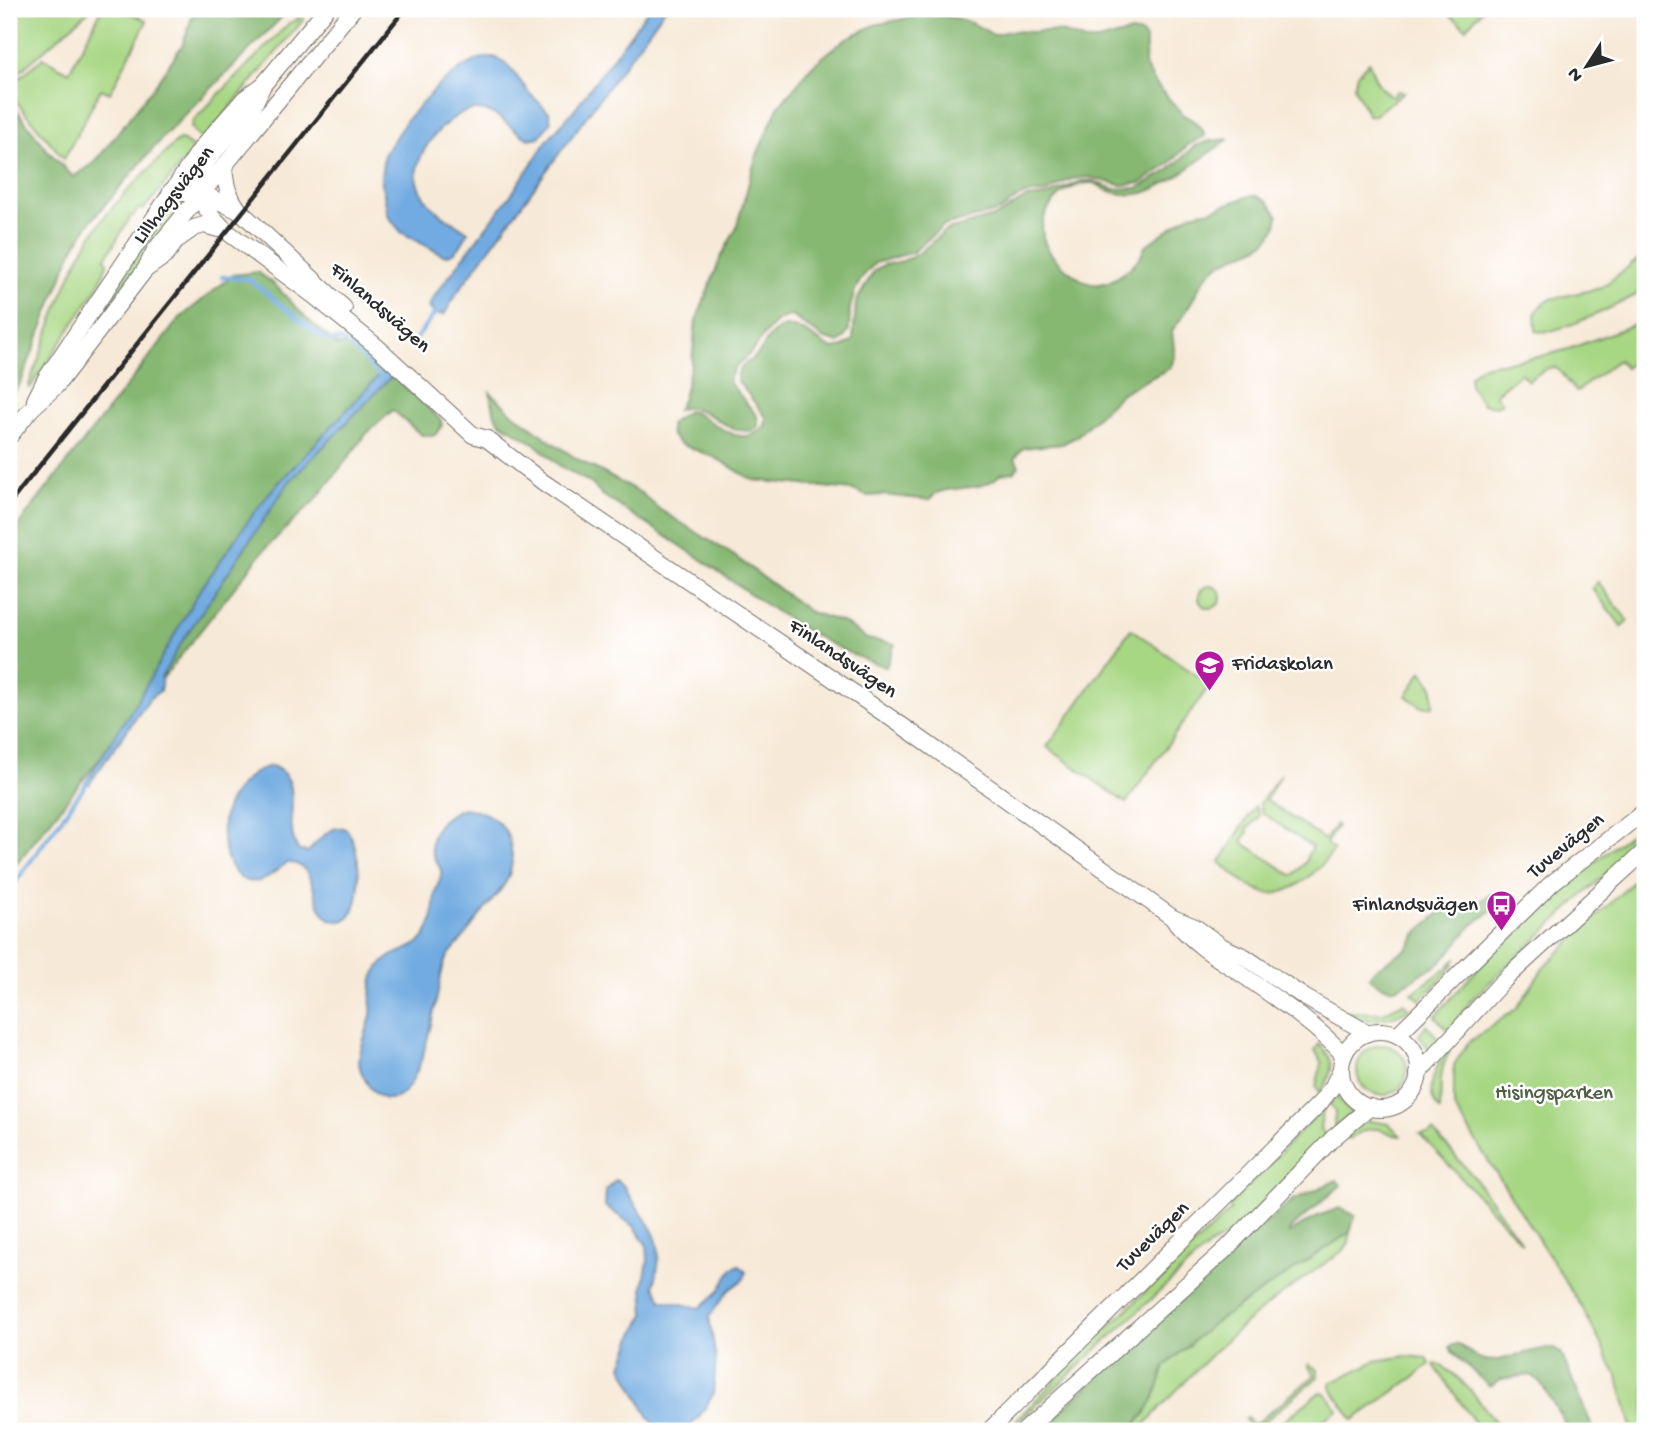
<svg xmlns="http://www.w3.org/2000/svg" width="1654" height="1440" font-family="'Gochi Hand',sans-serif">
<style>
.green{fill:#a8d784;stroke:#6a8158;stroke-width:2}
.forest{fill:#86b872;stroke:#58724e;stroke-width:2}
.water{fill:#71abe1;stroke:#4e6b86;stroke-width:2}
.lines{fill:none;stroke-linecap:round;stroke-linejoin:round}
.stream{stroke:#71abe1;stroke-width:4.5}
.secondary-casing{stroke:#726e67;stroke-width:18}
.secondary{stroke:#fff;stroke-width:16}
.rail{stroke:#2b2b2b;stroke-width:4.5}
.labels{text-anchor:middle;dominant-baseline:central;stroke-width:5;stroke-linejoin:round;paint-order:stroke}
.street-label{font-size:21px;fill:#2b2b2b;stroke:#fff}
.poi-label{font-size:21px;fill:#2b2b2b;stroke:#fff;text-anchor:start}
.park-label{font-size:21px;fill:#505f46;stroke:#fff}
</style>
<rect width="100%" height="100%" fill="#fff"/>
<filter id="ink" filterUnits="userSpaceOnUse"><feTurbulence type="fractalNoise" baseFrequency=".0143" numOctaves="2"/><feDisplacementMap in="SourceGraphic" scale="14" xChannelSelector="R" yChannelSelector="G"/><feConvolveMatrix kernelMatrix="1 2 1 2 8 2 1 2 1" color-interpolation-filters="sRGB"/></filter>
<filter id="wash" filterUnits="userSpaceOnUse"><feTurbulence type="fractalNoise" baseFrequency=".00686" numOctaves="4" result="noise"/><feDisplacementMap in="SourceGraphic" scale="28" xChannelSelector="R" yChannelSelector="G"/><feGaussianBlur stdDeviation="1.57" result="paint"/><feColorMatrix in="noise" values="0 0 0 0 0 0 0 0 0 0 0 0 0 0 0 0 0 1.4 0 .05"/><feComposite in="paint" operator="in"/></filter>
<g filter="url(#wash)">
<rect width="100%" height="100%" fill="#f7e9d7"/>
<g class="green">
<polygon points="9,9 91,9 9,81"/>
<polygon points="102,9 123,9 147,21 110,93 101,89 64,159 9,93 9,87 43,58 69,72"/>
<polygon points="1443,9 1483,9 1466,28"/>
<polygon points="299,14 304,19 205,138 200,138 191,128 193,121 289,23 298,20 297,16"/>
<path d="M1369,62C1374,77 1378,88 1391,96L1395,95L1396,91L1404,92L1373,116L1368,115L1354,87L1357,74Z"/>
<path d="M182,140L195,149L143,210L139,208L133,216H131L105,259L108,262L99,285L86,305L30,388L29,385L32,376C53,324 68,265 103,219C125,191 152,167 177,141Z"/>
<polygon points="185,200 191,200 85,334 165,212"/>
<path d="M1645,254V290C1625,301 1556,337 1536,331L1535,314L1541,306L1551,299L1601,288Z"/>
<path d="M1638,323L1645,330V352L1625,368L1618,360L1576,392C1555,367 1560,357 1528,381L1521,373L1495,394L1502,403L1497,406L1483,404L1470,386V376L1481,366L1538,357L1569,349Z"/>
<polygon points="1598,582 1628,621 1622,627 1592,588"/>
<circle cx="1210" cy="597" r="11"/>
<polygon points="1131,629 1210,685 1126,803 1047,747"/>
<polygon points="1422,671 1433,687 1433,706 1422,707 1406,696"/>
<path d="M1281,774L1266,800L1325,840L1336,824L1337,826L1326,844L1334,850C1321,868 1291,898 1266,893C1251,889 1231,873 1220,862L1255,806L1259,816L1247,830L1248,832L1242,842L1293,876L1307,860L1306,858L1312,847L1262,813L1260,803Z"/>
<polygon points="1645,822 1645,837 1471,1000 1449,1032 1435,1016 1492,953 1545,902"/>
<polygon points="1645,870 1645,1431 1633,1431 1618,1378 1583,1309 1454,1107 1454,1065 1468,1043 1517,1008 1544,967"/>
<polygon points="1457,957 1451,969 1420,1000 1412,993 1447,968"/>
<path d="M1403,1003L1410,1008C1395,1019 1361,1026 1347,1012L1383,1013Z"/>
<polygon points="1426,1025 1441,1041 1432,1054 1419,1035"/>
<path d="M1319,1044C1337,1062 1333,1074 1320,1093L1316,1086L1322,1063L1315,1050Z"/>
<circle cx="1382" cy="1070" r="25"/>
<path d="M1447,1049L1450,1051C1437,1074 1442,1086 1440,1110C1422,1093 1436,1066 1447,1049Z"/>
<polygon points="1337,1096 1344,1106 1352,1112 1334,1129 1335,1111 1329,1103"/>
<polygon points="1323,1111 1320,1128 1327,1138 1235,1232 1210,1245 1017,1423 1016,1420 1101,1334 1231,1210 1229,1206 1317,1114"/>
<path d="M1364,1120L1389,1124L1401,1136C1394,1137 1391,1133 1384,1131C1369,1125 1361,1132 1349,1139L1342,1137Z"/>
<polygon points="1433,1131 1473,1176 1522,1243 1420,1134 1429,1134"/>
<path d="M1350,1232L1349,1243L1344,1250C1312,1272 1279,1295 1249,1320C1209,1354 1174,1393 1139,1431H1130L1145,1414L1155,1396L1165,1366L1211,1325Z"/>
<polygon points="1407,1356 1427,1358 1430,1364 1416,1376 1353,1420 1331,1388 1331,1383 1375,1361"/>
<polygon points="1309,1364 1318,1370 1318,1377 1254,1430 1250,1429 1245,1419 1247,1417 1254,1425 1315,1375 1308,1366"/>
<path d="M1436,1364C1459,1371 1488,1412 1502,1431H1481L1434,1365Z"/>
<polygon points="1320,1392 1325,1393 1338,1410 1308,1431 1271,1431"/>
</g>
<g class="forest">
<polygon points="199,9 283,9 281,18 164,136 90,222 72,251 21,382 9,399 9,100 48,151 73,177 95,162 158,81 183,44 192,17"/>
<path d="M926,14C952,16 971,20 993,35L1009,31L1033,32L1045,31L1061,32L1085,41H1098L1131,32L1142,34L1146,40L1145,66L1156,84L1183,115L1193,120L1202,129L1205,136L1189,144L1169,164L1141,183L1121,185L1088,177L1071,179L1045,193H1031L1020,196L1000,211L943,226L913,252L875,263L863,276L855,290L850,308L849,329L844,339L839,343L823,338L792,316C773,317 763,338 752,351C743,362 731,367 729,382L757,416L758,426L753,430C725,437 704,398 677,410L683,398L692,361L696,321L721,257L736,229L756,157L778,107L812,66L845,39L875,25Z"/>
<path d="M1229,139C1201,157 1175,183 1143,193C1132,196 1117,194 1106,190C1102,188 1097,183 1092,183C1082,182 1065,190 1058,197C1030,225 1042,251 1070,272C1082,281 1092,288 1108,282C1122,276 1142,260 1145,246L1190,214L1211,210L1249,196H1258L1268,202L1278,216C1274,255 1235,248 1211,271C1199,283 1194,300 1185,313C1181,319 1176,325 1172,331L1175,357L1170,368L1123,392L1076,437L1062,444L1023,448L1015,458L1019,466L1014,472L1000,474C986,493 955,484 937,493C934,494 931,498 929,500L884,495L867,496L853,490L753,480L714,457L680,444L671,435L670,424L688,411C708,414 734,449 759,431C765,428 766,424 766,417L737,380C737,367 748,363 757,355C764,348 766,339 774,333C794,315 814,341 833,349L844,347L853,340L856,302L874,271L883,265L903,261L918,254L945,231L997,216L1026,198L1046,196L1082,181H1092L1114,189L1138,188L1169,170L1195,146L1209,141Z"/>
<polygon points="258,272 274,284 307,319 337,345 359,345 441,420 442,426 435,435 421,435 393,410 367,433 318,497 265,549 9,873 9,537 179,319 233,275"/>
<path d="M490,392L510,411L552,442L577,459L641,493L659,509L733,555L810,612L844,623L867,639L895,644L886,667C815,645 756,597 696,556C665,535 632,515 601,494L592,484L560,466L535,444L501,423L495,415Z"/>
<path d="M1490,895L1498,899C1494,912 1481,917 1472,926C1459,938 1450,956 1436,966C1433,968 1429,969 1426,971C1405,984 1393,999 1369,977L1375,969L1408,948L1418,932L1441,912L1450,908H1468Z"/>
<polygon points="1337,1180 1341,1185 1290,1229 1289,1233 1318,1216 1340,1208 1355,1216 1350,1232 1211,1325 1165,1366 1155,1396 1145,1414 1130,1431 1061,1431 1055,1417 1249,1236 1293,1200"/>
<path d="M1457,1344C1466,1348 1472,1356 1481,1359C1498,1366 1531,1347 1554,1348L1561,1353L1594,1431H1570L1540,1382L1531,1375L1501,1379L1490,1387L1452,1352L1450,1346Z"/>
</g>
<g class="water">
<polygon points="649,9 665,9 457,293 444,315 435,314 429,308 432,299 513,192 548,139 573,111"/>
<path d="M494,57L507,64L531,95L549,112L551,122L539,137L529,139C510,130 500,111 478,110C450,107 407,159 418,185C427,209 448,218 468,232C463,242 457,257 443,255L401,232L388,216L381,178L384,154L408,118L437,87L463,67L479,59Z"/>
<polygon points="387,367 394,374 289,482 183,640 162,676 160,691 150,698 89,784 85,783 139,698 198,593 248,521 270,492"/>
<path d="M272,766C309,781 279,821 299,851L308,852C316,844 329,825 343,828C361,833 368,918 341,921C307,924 323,860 287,863C277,869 270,878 259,881C225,888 217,832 226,809C230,797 238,787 248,778C255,772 262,767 272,766Z"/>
<path d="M463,808C480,810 493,815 504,829C508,835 510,842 511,849C516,876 500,891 485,909C476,920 468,932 459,943C453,950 447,955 444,964C437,985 423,1117 381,1097C371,1093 359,1072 359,1061C360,1046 368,1030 371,1015C373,1000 368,982 378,969C397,943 420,957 431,923C435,911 433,898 437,887C439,882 442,876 441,871C440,865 433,859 432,852C428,830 444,815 463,808Z"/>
<path d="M616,1180C625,1184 628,1193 633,1201C657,1236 665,1243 654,1286L662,1300L700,1308L718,1292L733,1268L739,1265L746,1272L744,1279L729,1290L709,1317L716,1359L713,1395L699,1417L688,1428L682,1431L663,1430L654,1424L647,1414L622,1366L634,1334L645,1314L643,1287L648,1261L647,1246L635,1227L605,1206L606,1190Z"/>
</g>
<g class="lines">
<g class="stream">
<polyline points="222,277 249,279 311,329 327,340 343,341 358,353 381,377"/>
<polyline points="413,343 437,310"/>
<polyline points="9,891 90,779"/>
</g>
</g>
</g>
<g filter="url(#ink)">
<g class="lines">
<defs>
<g id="secondary">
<path d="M224,166C225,184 228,195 239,210"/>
<polyline points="171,191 210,197 241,212 344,308"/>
<path d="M226,231C214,218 197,203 198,184C200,158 239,130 252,108C256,101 259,94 262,87"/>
<polyline points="145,270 165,256 177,240 194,228 204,225 226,231 313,295 376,346 473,435 487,439 543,482 904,727 1173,918 1195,927 1223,947 1245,957 1304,997 1368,1033"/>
<polyline points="35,400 45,380 202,147 244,99 263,85 326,9"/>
<polyline points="9,437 31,409 56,386 145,270 155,250 353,9"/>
<path d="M1174,920C1192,942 1214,956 1237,971C1274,997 1313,1022 1344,1055"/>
<circle cx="1380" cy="1070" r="39"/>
<polyline points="1397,1035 1552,883 1645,811"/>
<polyline points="1418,1074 1501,983 1645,851"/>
<polyline points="989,1431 1320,1103 1333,1086 1341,1069"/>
<polyline points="1024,1431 1226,1249 1333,1138 1370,1107"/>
</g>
</defs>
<use href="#secondary" class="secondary-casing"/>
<use href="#secondary" class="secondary"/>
<polyline class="rail" points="9,504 405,9"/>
</g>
</g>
<defs>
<symbol id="school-pin" viewBox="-11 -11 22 30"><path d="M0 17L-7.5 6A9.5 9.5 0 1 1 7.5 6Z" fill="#b5179e" stroke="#fff"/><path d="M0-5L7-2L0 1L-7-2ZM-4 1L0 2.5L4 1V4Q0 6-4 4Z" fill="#fff"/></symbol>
<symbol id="bus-pin" viewBox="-11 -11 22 30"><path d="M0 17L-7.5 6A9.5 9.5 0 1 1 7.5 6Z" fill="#b5179e" stroke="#fff"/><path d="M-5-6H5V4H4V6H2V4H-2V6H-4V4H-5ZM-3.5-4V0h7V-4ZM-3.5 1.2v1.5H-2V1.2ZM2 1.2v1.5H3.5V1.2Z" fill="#fff"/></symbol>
</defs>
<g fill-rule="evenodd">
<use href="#school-pin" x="1192" y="648" width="35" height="47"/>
<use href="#bus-pin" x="1484" y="888" width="35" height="47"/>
</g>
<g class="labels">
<g class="street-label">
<text transform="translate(175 196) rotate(-52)">Lillhagsvägen</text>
<text transform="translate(379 309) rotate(41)">Finlandsvägen</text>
<text transform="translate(842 660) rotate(34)">Finlandsvägen</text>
<text transform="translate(1567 847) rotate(-39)">Tuvevägen</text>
<text transform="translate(1154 1238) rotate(-44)">Tuvevägen</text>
</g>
<g class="poi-label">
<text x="1232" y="665">Fridaskolan</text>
<text x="1478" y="906" text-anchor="end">Finlandsvägen</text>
</g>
<g class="park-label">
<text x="1554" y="1094">Hisingsparken</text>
</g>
</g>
<rect width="1654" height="1440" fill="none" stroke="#fff" stroke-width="35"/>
<g transform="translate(1587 66) rotate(234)" stroke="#ffffff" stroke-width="5" paint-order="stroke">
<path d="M0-5L12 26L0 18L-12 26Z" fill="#2b2b2b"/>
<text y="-10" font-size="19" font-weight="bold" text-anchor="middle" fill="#2b2b2b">N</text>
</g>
</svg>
